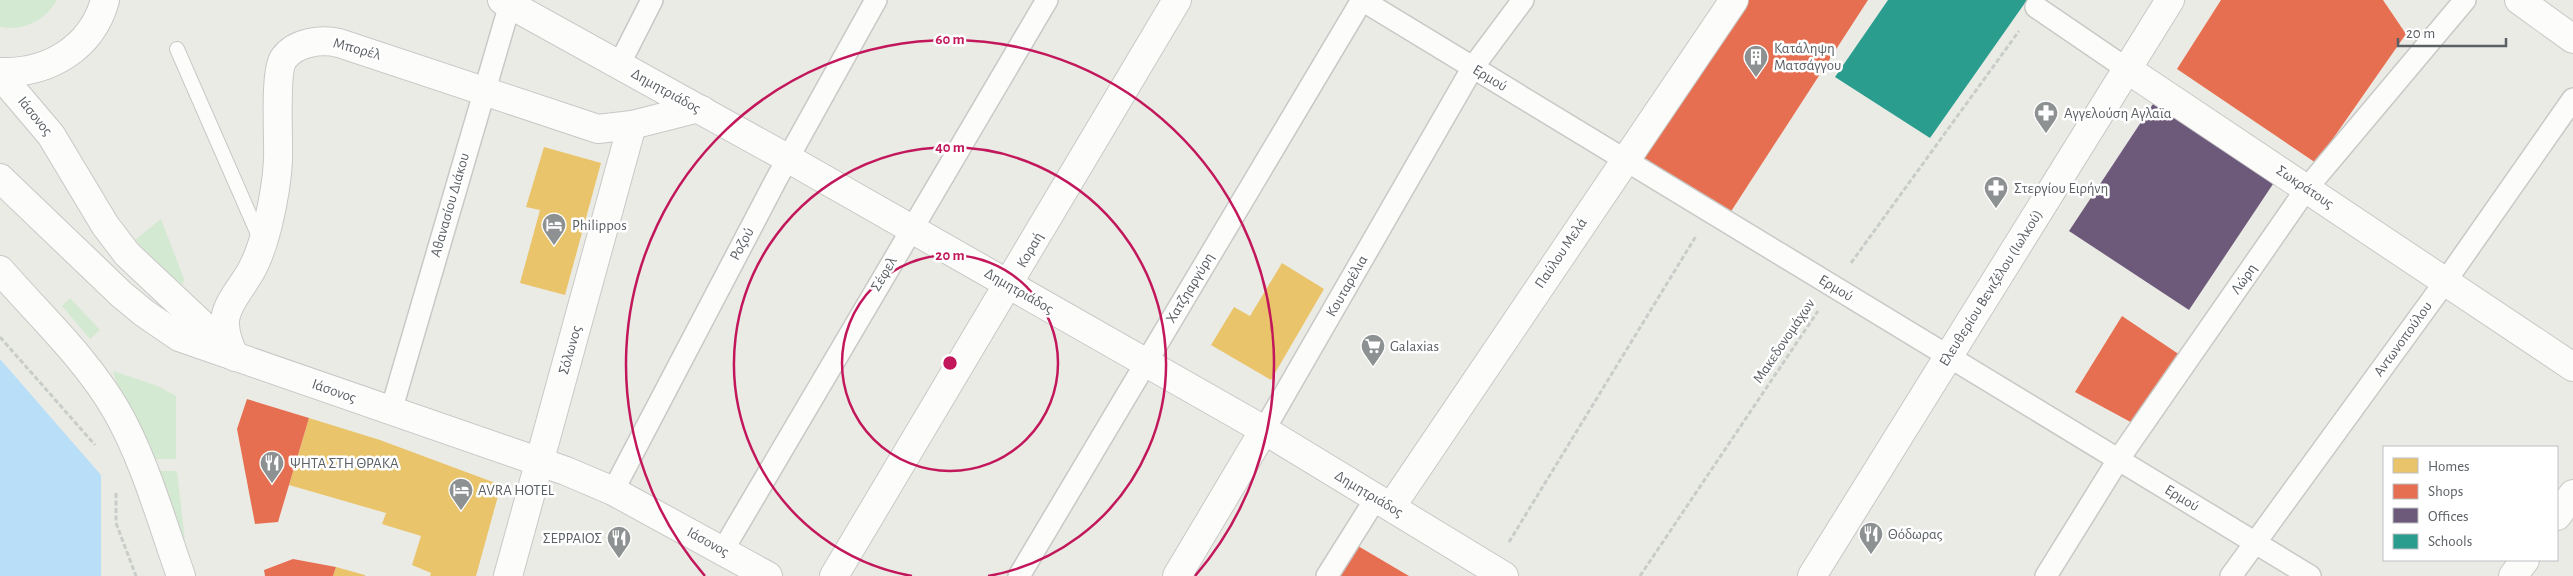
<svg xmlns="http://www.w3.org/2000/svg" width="2573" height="576" font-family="'Alegreya Sans',sans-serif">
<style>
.green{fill:#d4e9d1}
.water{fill:#b9dff8}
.homes{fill:#e9c46a}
.shops{fill:#e76f51}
.offices{fill:#6d597a}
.schools{fill:#2a9d8f}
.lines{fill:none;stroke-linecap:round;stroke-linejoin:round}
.service-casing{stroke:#c8c8c6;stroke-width:16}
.pedestrian-casing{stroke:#c8c8c6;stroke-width:24}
.minor-casing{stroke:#c8c8c6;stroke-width:30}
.tertiary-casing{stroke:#c8c8c6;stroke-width:30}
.secondary-casing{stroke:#c7c8c6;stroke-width:30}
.path{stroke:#c8cdca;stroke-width:3;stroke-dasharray:5 2.5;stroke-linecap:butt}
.service{stroke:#fcfcfb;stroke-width:14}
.pedestrian{stroke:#fcfcfb;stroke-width:21}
.minor{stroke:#fcfcfb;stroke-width:28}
.tertiary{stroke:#fcfcfb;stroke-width:28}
.secondary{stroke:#fcfcfb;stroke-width:28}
.ring{fill:none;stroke:#c2185b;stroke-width:2.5}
.labels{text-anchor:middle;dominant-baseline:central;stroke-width:5;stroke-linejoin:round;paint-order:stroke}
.poi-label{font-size:15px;fill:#5b6064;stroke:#fff;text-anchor:start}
.street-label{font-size:15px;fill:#5b6064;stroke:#fff}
.centre{fill:#c2185b;stroke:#fff;stroke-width:2.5}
.ring-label{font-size:15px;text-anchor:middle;font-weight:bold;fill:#c2185b;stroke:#fff;stroke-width:5;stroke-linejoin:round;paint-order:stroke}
</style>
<rect width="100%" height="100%" fill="#ebebe6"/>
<g class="green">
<path d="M0,0H57C44,21 25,31 0,27Z"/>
<polygon points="161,219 184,279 183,285 170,276 135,240"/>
<polygon points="70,298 100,330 90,339 62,306"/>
<polygon points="113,371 158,386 176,396 176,459 154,459 142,429 116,381"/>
<polygon points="157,471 177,471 185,540 179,541"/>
</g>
<polygon class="water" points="0,359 101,475 101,576 0,576"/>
<g class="homes">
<polygon points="544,147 601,163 565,295 520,283 540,210 526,207"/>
<polygon points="1282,263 1324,289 1271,380 1211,345 1234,307 1250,316"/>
<polygon points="309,418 380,440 501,485 476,576 430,576 431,573 412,565 421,536 382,524 386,513 289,485"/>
<polygon points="336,567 365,575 365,576 333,576"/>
</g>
<g class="shops">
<polygon points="1747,0 1868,0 1730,213 1641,156"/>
<polygon points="2221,0 2383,0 2406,34 2316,163 2177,69"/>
<polygon points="2122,316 2183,357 2138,426 2075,392"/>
<polygon points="247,399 309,418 278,522 255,524 237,429"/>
<polygon points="1358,546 1409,576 1340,576"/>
<polygon points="293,559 336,567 333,576 265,576 264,570"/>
</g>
<polygon class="offices" points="2155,101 2275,181 2189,310 2069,231"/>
<polygon class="schools" points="1888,0 2027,0 1930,138 1835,77"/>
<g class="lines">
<defs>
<polyline id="service" points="177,49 261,241"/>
<g id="pedestrian">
<polyline points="1362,0 2310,576"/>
<polyline points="2036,7 2127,69"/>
<polyline points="619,65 652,0"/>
<polyline points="391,411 510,4"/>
<polyline points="1264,430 1473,67 1523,0"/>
<polyline points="613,491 777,178 876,0"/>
<polyline points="723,550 1047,0"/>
<polyline points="1019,576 1362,0"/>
<polyline points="1327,576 1376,498"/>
<polyline points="2046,576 2118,460 2307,188 2465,0"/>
<polyline points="2231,576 2445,282 2573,99"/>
</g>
<g id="minor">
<polyline points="2519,0 2573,39"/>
<polyline points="2127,69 2573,367"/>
<path d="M235,357C213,314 231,305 251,271C259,257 264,240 268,224C273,203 277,182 278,160C279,140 274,71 284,58C296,42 321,39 339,43L598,129L632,125L695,109L702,110"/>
<polyline points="1391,507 1734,0"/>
<polyline points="508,576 632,125"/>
<polyline points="834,576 1177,0"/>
<polyline points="1177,576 1264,430"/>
</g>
<path id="tertiary" d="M0,270C39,315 86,358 116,410C144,458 162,523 181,576"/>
<g id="secondary">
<polyline points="502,0 789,159 1264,430 1504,576"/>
<path d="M0,72C48,74 92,48 105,0"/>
<polyline points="0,75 51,135 105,225 127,254 229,350"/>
<polyline points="0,178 121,294 144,313 179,337 566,471 613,491 768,576"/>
<polyline points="2557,516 2573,494"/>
<polyline points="1812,576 2170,0"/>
<polyline points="2513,576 2525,560"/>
</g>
</defs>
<use href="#service" class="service-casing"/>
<use href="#pedestrian" class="pedestrian-casing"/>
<use href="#minor" class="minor-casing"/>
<use href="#tertiary" class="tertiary-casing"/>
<use href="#secondary" class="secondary-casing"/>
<g class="path">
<polyline points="1851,263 2019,31"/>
<polyline points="0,337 95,445"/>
<polyline points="116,493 116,523 136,576"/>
<polyline points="1509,542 1696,236"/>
<polyline points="1640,576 1818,311"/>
</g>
<use href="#service" class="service"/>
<use href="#pedestrian" class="pedestrian"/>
<use href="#minor" class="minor"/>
<use href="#tertiary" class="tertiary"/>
<use href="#secondary" class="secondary"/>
</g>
<g class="ring">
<circle cx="950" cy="363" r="108"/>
<path d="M912 576A216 216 0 1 1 988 576"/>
<path d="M705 576A324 324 0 1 1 1195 576"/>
</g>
<defs>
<symbol id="building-pin" viewBox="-11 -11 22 30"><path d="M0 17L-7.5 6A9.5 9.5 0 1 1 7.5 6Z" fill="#8d9192" stroke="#fff"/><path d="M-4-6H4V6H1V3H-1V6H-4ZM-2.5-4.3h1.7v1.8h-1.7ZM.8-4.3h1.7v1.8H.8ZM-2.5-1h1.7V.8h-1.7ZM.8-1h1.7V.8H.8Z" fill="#fff"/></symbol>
<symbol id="pharmacy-pin" viewBox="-11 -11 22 30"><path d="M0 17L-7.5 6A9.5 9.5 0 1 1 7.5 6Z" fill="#8d9192" stroke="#fff"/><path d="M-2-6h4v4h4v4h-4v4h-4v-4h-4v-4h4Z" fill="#fff"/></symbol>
<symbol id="hotel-pin" viewBox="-11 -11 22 30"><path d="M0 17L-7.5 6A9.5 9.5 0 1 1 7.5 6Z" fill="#8d9192" stroke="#fff"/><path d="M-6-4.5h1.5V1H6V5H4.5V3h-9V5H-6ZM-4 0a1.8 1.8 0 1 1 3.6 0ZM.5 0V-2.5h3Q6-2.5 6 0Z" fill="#fff"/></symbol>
<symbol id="supermarket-pin" viewBox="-11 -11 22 30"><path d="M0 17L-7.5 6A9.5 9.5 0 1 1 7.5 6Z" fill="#8d9192" stroke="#fff"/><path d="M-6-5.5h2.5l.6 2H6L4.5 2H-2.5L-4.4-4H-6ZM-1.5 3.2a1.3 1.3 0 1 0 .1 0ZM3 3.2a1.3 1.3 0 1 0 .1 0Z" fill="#fff"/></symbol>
<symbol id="restaurant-pin" viewBox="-11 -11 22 30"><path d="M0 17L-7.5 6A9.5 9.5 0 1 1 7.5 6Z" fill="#8d9192" stroke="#fff"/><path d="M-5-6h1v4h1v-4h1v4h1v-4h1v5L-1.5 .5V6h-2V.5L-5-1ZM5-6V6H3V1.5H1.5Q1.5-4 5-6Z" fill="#fff"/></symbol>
</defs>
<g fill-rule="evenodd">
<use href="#building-pin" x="1742" y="43" width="28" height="38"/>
<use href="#pharmacy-pin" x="2032" y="99" width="28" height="38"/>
<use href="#pharmacy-pin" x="1982" y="174" width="28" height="38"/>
<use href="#hotel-pin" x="540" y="211" width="28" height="38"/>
<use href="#supermarket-pin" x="1359" y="332" width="28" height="38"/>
<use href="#restaurant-pin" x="258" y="449" width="28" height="38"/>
<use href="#hotel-pin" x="447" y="476" width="28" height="38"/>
<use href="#restaurant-pin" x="1857" y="520" width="28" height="38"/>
<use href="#restaurant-pin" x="605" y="524" width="28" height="38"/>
</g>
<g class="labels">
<g class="poi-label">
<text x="1774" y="48">Κατάληψη<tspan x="1774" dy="17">Ματσάγγου</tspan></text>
<text x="2064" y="113">Αγγελούση Αγλαϊα</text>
<text x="2014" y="188">Στεργίου Ειρήνη</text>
<text x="572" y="225">Philippos</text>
<text x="1390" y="346">Galaxias</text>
<text x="290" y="463">ΨΗΤΑ ΣΤΗ ΘΡΑΚΑ</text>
<text x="478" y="490">AVRA HOTEL</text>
<text x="1888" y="534">Θόδωρας</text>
<text x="602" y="538" text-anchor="end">ΣΕΡΡΑΙΟΣ</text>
</g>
<g class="street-label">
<text transform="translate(357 49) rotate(15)">Μπορέλ</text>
<text transform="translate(1490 78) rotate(31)">Ερμού</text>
<text transform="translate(666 91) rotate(29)">Δημητριάδος</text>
<text transform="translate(35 116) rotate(51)">Ιάσονος</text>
<text transform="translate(2305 187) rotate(34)">Σωκράτους</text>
<text transform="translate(450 205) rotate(-74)">Αθανασίου Διάκου</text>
<text transform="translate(742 244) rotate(-62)">Ροζού</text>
<text transform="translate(1030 250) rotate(-60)">Κοραή</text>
<text transform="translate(1561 253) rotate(-56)">Παύλου Μελά</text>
<text transform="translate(884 274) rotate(-60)">Σέφελ</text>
<text transform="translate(2244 279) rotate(-55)">Λώρη</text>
<text transform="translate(1347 286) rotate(-60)">Κουταρέλια</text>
<text transform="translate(1190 288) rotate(-59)">Χατζηαργύρη</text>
<text transform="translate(1836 288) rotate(31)">Ερμού</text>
<text transform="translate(1991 288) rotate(-58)">Ελευθερίου Βενιζέλου (Ιωλκού)</text>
<text transform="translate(1019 291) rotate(30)">Δημητριάδος</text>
<text transform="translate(2403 339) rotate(-54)">Αντωνοπούλου</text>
<text transform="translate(1784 341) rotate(-56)">Μακεδονομάχων</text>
<text transform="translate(570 350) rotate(-74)">Σόλωνος</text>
<text transform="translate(334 391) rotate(19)">Ιάσονος</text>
<text transform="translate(1369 494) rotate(31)">Δημητριάδος</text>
<text transform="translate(2182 498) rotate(31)">Ερμού</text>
<text transform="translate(708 542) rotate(29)">Ιάσονος</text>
</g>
</g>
<circle cx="950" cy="363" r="8" class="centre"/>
<g class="ring-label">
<text x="950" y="44">60 m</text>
<text x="950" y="152">40 m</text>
<text x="950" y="260">20 m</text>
</g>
<rect x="2383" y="446" width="175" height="115" fill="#ffffff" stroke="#bdbfc1"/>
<rect x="2393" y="458" width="25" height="15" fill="#e9c46a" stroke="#bdbfc1"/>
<text x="2428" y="471" font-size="15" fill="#5b6064">Homes</text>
<rect x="2393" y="484" width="25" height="15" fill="#e76f51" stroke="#bdbfc1"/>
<text x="2428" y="496" font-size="15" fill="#5b6064">Shops</text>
<rect x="2393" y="508" width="25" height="15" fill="#6d597a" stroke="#bdbfc1"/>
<text x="2428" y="521" font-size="15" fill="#5b6064">Offices</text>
<rect x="2393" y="534" width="25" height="15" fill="#2a9d8f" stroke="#bdbfc1"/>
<text x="2428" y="546" font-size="15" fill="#5b6064">Schools</text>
<path d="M2398 38v8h108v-8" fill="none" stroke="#5b6064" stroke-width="2.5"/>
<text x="2406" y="38" font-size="15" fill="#5b6064" stroke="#ffffff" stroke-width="4" paint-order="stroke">20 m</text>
</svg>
